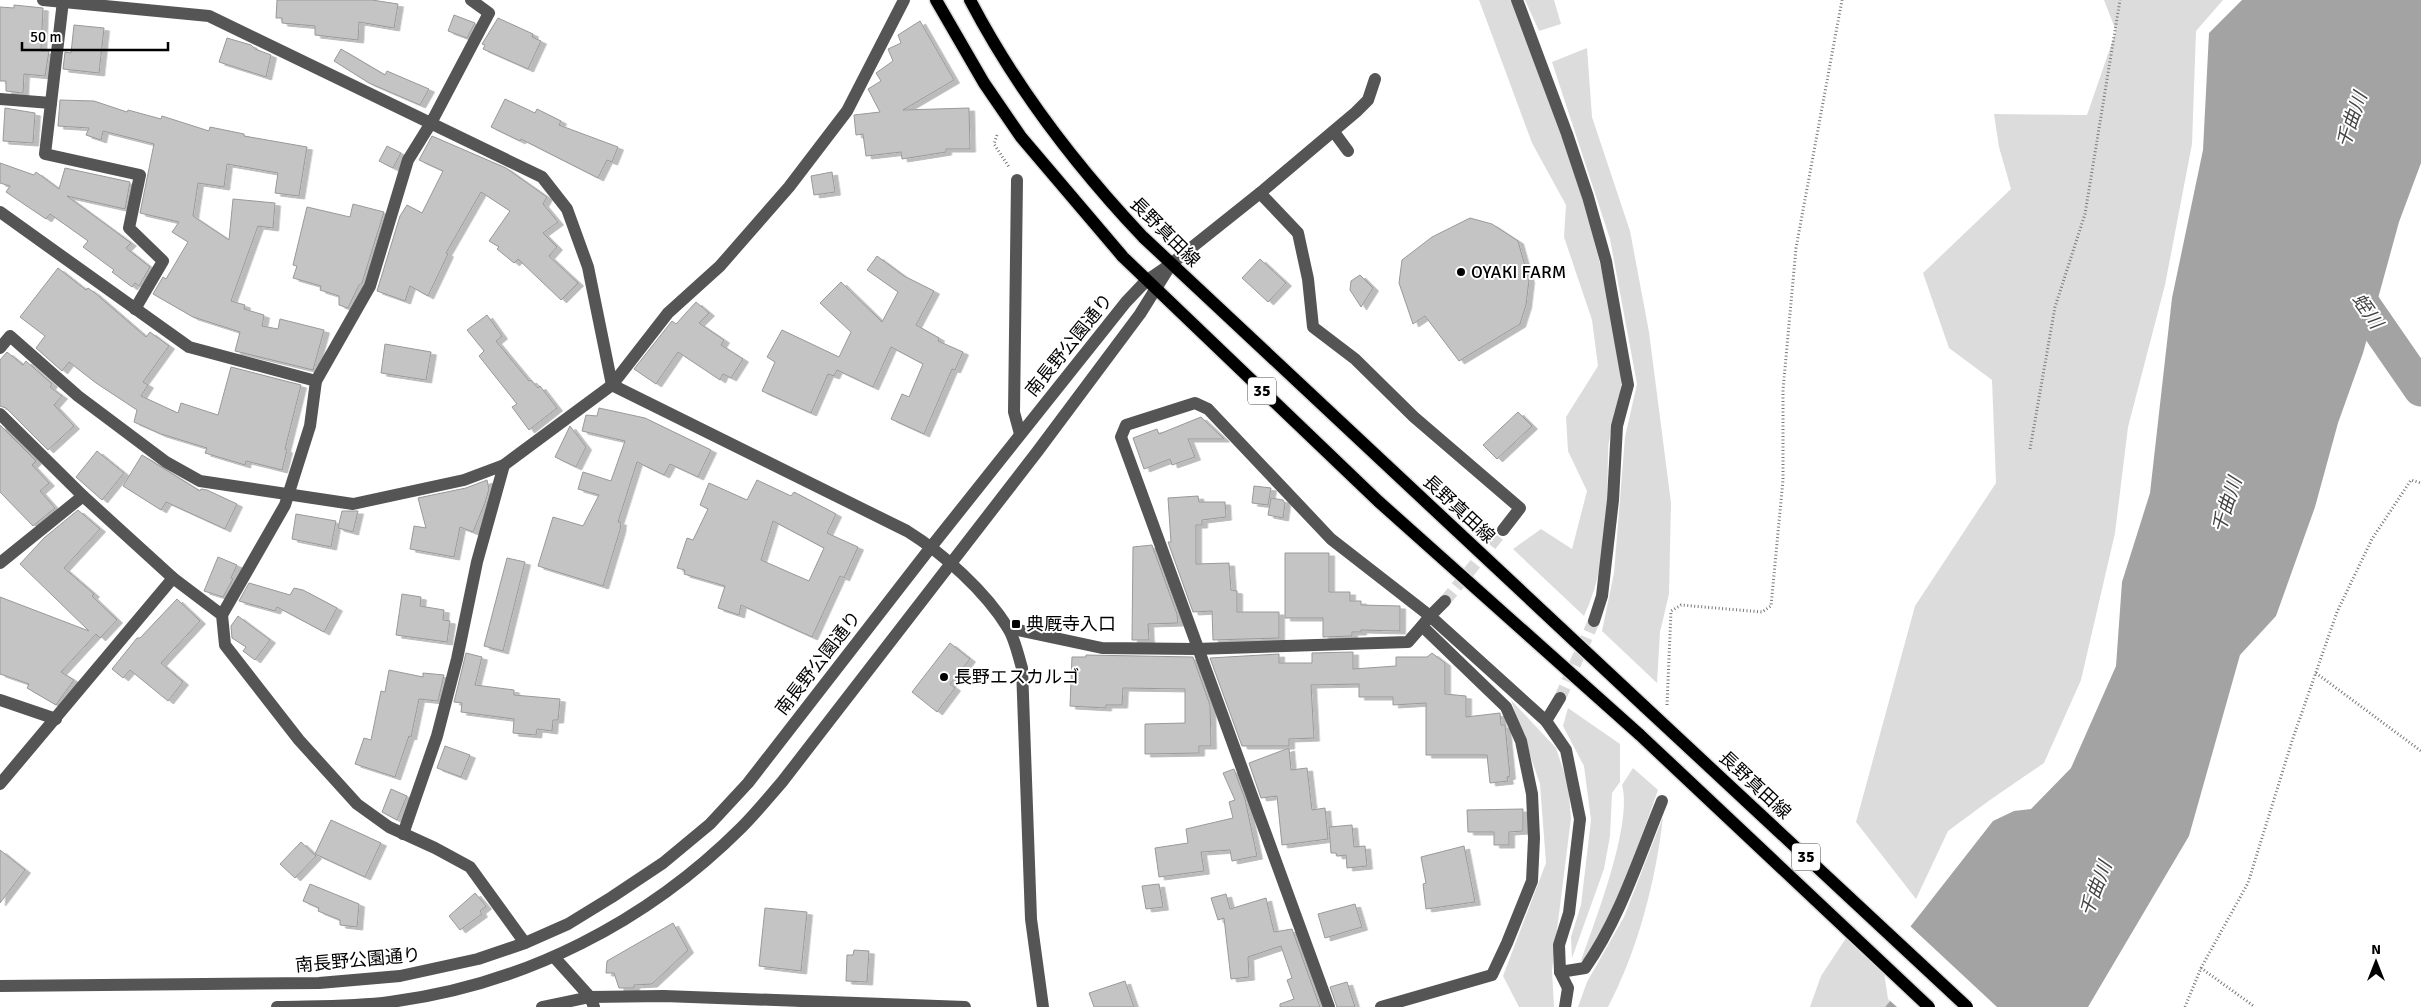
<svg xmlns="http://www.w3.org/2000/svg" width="2421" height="1007" font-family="Signika,'Noto Sans JP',sans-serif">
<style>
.green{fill:#dcdcdc}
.water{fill:#a3a3a3}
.pier{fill:#fff}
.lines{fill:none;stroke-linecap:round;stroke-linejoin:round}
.river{stroke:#a3a3a3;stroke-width:35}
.building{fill:#c4c4c4;stroke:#999;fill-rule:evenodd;filter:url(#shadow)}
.minor-tunnel{stroke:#d9d9d9;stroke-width:12;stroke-dasharray:12 6;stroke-linecap:butt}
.major-casing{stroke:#dbdbdb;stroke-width:15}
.path{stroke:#777;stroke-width:3;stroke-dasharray:1 2.5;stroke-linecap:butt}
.minor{stroke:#555;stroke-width:12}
.major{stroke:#000;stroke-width:12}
.major-bridge-casing{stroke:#dbdbdb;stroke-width:15;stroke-linecap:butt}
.major-bridge{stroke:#000;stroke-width:12}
.poi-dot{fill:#000;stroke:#fff;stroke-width:2}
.labels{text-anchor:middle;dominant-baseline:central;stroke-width:4;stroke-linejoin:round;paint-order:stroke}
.shield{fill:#fff;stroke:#4c4c4c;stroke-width:1}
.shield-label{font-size:16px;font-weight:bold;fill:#000}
.street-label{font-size:18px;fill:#000;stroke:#fff}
.poi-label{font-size:18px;fill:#000;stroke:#fff;text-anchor:start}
.water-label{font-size:19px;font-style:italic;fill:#444;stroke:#fff}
</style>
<defs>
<filter id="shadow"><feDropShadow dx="5.5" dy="3" stdDeviation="0" flood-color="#0004"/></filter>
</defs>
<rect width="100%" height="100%" fill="#fff"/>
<g class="green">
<path d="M1479,0H1512C1551,106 1594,212 1612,324C1615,343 1621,364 1621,383C1621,407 1608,430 1608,454C1607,510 1608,565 1584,616L1513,549L1541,529L1572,549L1587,491L1568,451L1566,417L1598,366L1592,320L1564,237L1566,205L1532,143Z"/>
<polygon points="1525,0 1554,0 1561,24 1539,31"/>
<polygon points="2104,0 2223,0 2196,31 2192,144 2165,285 2128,427 2115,533 2081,680 2044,763 1990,800 1948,831 1916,899 1856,822 1915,606 1996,483 1992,380 1949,348 1923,273 2011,189 1999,147 1994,114 2087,115 2116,31"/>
<polygon points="1587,48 1592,117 1630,231 1649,332 1671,503 1669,594 1660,632 1657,683 1602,631 1614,573 1625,437 1637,384 1610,239 1552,62"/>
<polygon points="1511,700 1556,748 1568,784 1571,818 1552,970 1554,1007 1519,1007 1503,976 1546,863 1540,784"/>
<polygon points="1568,708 1620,744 1620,782 1612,793 1610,836 1604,869 1572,958 1571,937 1581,905 1591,820 1584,766 1563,726"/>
<path d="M1633,768L1658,790L1624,886L1589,958L1581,961C1595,921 1633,824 1622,785Z"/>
<path d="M1663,817C1656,880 1638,950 1608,1007H1578L1587,982L1624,917Z"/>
<polygon points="1854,926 1885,959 1891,1000 1885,1007 1810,1007 1821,976"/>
</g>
<polygon class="water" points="2242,0 2421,0 2421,163 2399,222 2363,353 2338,423 2315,507 2276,616 2240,655 2189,836 2088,1007 1885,1007 1891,1000 1885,959 1993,821 2014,811 2031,809 2071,768 2116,666 2122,582 2150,493 2172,298 2203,150 2209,33"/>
<polygon class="pier" points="1909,925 1997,1007 1897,1007 1888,999 1882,959"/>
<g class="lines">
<polyline class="river" points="2345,279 2421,389"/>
</g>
<g class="building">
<polygon points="277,0 372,0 398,4 394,28 359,22 358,40 315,35 315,26 282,23 282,18 276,18"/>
<polygon points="14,5 43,8 41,51 49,51 45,76 24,74 23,93 6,91 6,81 0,81 0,7 14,8"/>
<polygon points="454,15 475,23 467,38 448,31"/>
<polygon points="498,18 533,34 532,37 541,41 528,69 483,49 485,45 482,44"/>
<polygon points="920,21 954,80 903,110 969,108 970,149 946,149 946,152 902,159 901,152 866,156 863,134 856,135 854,115 880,112 868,89 881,81 876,73 893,61 888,49 901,43 898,35"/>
<polygon points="74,25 104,28 99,73 63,69 65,52 71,53"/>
<polygon points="227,38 251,45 255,49 271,55 266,77 219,62"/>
<polygon points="341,49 385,75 387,71 429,89 420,105 369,83 334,61"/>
<polygon points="505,99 535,113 537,109 561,121 559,125 618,147 612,162 607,160 598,178 521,139 520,141 491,127"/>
<polygon points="60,100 94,101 127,112 128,110 161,119 162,116 209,131 210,127 244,134 244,136 307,147 299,196 275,193 278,173 227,164 224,187 198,183 193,216 229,240 233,199 275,203 273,228 258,226 231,301 245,305 244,309 264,315 262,326 278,329 280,319 324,330 313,370 235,351 240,332 193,317 153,294 163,277 166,279 188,242 172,232 179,222 140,213 154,144 103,131 101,140 86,135 89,128 58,126"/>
<polygon points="5,108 35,113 33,143 3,141"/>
<polygon points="432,136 506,168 547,197 543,204 558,222 543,233 557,247 549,256 578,283 561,300 518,259 514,263 497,249 499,247 489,241 510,211 481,192 446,253 448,254 428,296 410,286 405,301 377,291 400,216 407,205 422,213 443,171 419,160"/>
<polygon points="387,146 401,153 393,168 379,161"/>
<polygon points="0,163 34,175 36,172 59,189 65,168 130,182 125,209 67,196 131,243 126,248 150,267 139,286 135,283 132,287 112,272 114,270 83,247 88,241 50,214 46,219 6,192 10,186 0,183"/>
<polygon points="832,172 835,192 814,195 811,176"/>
<polygon points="353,204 384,212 362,283 359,285 348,308 339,305 339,296 320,290 321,286 293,278 297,266 293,265 307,207 350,217"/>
<polygon points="1470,218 1492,224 1518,241 1529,280 1526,305 1520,324 1459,361 1425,316 1413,324 1399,283 1402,260 1432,237"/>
<polygon points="877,256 904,276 934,291 916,325 939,338 938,341 963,352 955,370 952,369 924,434 891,419 902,394 909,397 923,364 891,347 873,387 837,370 834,376 828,374 811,413 762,391 775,362 767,357 782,330 839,357 851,332 820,303 841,282 882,322 898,292 867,270"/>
<polygon points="1260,259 1286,283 1268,302 1242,278"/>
<polygon points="58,268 86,290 88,288 95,293 146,337 150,332 169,346 143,382 148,385 141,396 178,413 181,403 218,415 231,367 301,385 285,449 287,450 282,470 246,461 245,465 205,453 207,448 161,434 134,422 137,410 96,383 69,362 62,371 36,348 45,336 20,317"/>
<polygon points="1360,275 1373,288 1361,307 1350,290 1351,281"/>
<polygon points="696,302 709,313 699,323 724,340 721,345 743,359 731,378 723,374 720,380 678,352 656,384 634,369 672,321 676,324"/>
<polygon points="487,315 502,336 496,341 529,381 531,380 538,388 540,386 557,408 529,430 512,407 517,404 479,356 484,351 467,330"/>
<polygon points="385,344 431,352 426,380 381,373"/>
<polygon points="7,352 23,365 26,361 52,384 50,387 62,396 54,405 74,426 48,450 6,408 0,406 0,360"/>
<polygon points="599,408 645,418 711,450 698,477 670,464 664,475 637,462 618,522 621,522 620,530 603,586 538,566 553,517 583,526 599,495 578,489 583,472 611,481 625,441 582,431 586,415 597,416"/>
<polygon points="1518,412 1532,426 1497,459 1483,445"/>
<polygon points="1201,417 1224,439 1188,439 1195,457 1172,465 1170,459 1144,469 1133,438 1157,429 1159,434"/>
<polygon points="0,425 36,461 32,465 49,483 40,491 55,508 33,526 0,492"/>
<polygon points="570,426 586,447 576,467 555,457"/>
<polygon points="97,451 124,473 102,500 76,477"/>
<polygon points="142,455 200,491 201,489 207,490 237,504 225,529 166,502 161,510 123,486"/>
<polygon points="487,480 489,489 485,503 473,532 460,527 454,557 410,549 414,526 426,528 418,498 466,488"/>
<path d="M757,480L791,496L794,492L836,514L827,533L858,547L844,578L840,576L812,637L741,605L739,615L718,608L725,586L684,574L685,570L677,568L687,538L693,540L708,509L700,505L709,483L747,500ZM773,521L824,548L809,581L761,560Z"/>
<polygon points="1254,486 1271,488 1268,505 1252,503"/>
<polygon points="1198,496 1199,502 1225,502 1226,517 1202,520 1202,525 1196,525 1196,564 1229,563 1231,590 1237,591 1237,612 1279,612 1279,638 1213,640 1212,611 1193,612 1168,542 1171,542 1168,498"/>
<polygon points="1271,498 1283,500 1285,503 1283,518 1268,515"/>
<polygon points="78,510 100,529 64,568 94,594 92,596 117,620 100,638 96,634 61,672 74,680 56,705 27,688 29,684 0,674 0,597 89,631 20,564 44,538"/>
<polygon points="342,511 358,511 353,532 338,528"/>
<polygon points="296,514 336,521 331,547 292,539"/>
<polygon points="1152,545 1177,614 1178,623 1148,624 1149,640 1132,640 1133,547"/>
<polygon points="1285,553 1329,553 1329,592 1350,592 1350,601 1361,601 1361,605 1400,606 1400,631 1361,630 1361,632 1352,632 1352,636 1323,637 1323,618 1285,618"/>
<polygon points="218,557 237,565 231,578 233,579 223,597 204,591"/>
<polygon points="507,558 525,562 503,651 484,646"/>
<polygon points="249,583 290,595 294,588 303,590 337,608 324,632 277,607 275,611 239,601"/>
<polygon points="402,594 421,597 420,606 444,610 443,620 450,621 447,642 396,635"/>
<polygon points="177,599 200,621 161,663 183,682 168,701 130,670 123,678 112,669 137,638 140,638"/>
<polygon points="238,616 270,640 255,660 243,651 246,647 232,638 231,626"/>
<polygon points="950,643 970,659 950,684 955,688 937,712 912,692"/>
<polygon points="1353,652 1353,669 1396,666 1396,657 1427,657 1432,653 1445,663 1445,694 1466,696 1466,717 1500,713 1501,725 1505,725 1510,776 1507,777 1508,781 1490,783 1487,755 1426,755 1426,703 1393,705 1393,697 1359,697 1359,684 1311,685 1314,738 1289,739 1289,746 1242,746 1210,658 1279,654 1279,663 1312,663 1312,653"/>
<polygon points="466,653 482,657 475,685 514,690 514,695 560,699 558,720 553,720 552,731 537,729 536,735 513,733 514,719 461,712 462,703 454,702"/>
<polygon points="1086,655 1193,657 1210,705 1211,746 1199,746 1199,753 1145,754 1145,724 1185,723 1185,689 1123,688 1122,705 1106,705 1106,708 1070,706 1072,657 1086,657"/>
<polygon points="389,670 423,677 423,673 444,675 438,701 419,699 411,737 409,736 395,777 355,764 364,738 371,740 381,691 385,692"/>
<polygon points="445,746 470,755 461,777 437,768"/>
<polygon points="1289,748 1291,770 1307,768 1312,810 1325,808 1328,839 1282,845 1277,796 1261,798 1249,763"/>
<polygon points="1234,769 1245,799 1257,856 1232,861 1230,850 1201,852 1204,871 1159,877 1155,848 1188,843 1186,829 1233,818 1229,802 1235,800 1223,773"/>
<polygon points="391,789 407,796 397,820 382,812"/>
<polygon points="1523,809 1523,831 1509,832 1509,845 1494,845 1494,832 1468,832 1467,810"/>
<polygon points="331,820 381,843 365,877 315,854"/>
<polygon points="1352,825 1354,847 1365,846 1367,866 1347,868 1346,855 1337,856 1336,853 1331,853 1329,827"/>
<polygon points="301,842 316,856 295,878 280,864"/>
<polygon points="1464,846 1475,902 1426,909 1423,884 1426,883 1421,857"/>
<polygon points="0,850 25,870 0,903"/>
<polygon points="310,884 359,904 357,927 340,925 340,920 318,911 319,908 303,901"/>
<polygon points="1159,884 1163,907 1146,909 1142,886"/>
<polygon points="475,893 486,906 480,911 482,914 460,930 449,916"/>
<polygon points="1226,894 1230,909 1266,898 1274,932 1292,929 1320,1007 1280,1007 1280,1004 1294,999 1287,980 1292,978 1281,946 1248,957 1249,977 1231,979 1224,918 1218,920 1211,898"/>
<polygon points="1355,904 1362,927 1325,938 1318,914"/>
<polygon points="765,908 807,912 801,971 759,966"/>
<polygon points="673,923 688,950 652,984 634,985 634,988 619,988 614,973 606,973 607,961"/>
<polygon points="854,950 869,951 867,982 846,981 847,955 853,955"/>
<polygon points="1125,981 1134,1007 1094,1007 1089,993"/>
<polygon points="1347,982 1355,1007 1337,1007 1330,987"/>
</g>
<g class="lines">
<g class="minor-tunnel">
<polyline points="1445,601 1503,530"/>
<polyline points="1560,698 1594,621"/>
</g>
<defs>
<g id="major">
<polyline points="936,0 984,83 1021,137 1123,257 1378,501 1640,735"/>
<path d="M970,0C1016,88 1074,164 1143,237L1645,707"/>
</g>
</defs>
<use href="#major" class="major-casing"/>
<g class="path">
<polyline points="997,135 994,144 1009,167"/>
<polyline points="2030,449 2055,307 2085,214 2120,0"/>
<polyline points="2316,673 2421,751"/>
<polyline points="1667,705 1671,611 1681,605 1762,612 1771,606 1783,480 1783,390 1796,248 1842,0"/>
<polyline points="2201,968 2255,1007"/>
<polyline points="2185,1007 2201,968 2248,883 2293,738 2337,612 2372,539 2411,480 2421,483"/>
</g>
<g class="minor">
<polyline points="43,0 209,16 542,177 567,209 588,267 612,385"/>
<polyline points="1517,0 1567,134 1588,197 1606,261 1628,385 1617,426 1613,500 1602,596 1594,621"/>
<polyline points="63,1 45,154 140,175 129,228 163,261 135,309"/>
<polyline points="0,99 51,103"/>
<polyline points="1334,132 1348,151"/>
<polyline points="1017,180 1014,412 1020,434"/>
<polyline points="1260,193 1298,233 1308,279 1313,327 1355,359 1414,417 1520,508 1503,530"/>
<polyline points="0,212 189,347 316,381"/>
<polyline points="0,348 10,336 78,396 166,462 200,481 353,504 464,480 504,465 612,385 668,313 720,266 789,187 847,111 904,0"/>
<path d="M612,385L907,531C944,554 985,591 1008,628C1015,639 1018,655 1022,668L1031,919L1043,1007"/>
<polyline points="0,414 83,496 173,578 222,615 225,645 299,740 357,804 389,827 435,848 470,867 525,943"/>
<polyline points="0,563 83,496"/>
<polyline points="1445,601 1430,616 1546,721 1566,750 1580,819 1569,913 1559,945 1560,972 1568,988 1565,1007"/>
<polyline points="222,615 285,505 310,426 316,381 370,286 408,160 431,123 489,13 471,0"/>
<polyline points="1008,628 1102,648 1196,649 1408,642 1422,626"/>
<polyline points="0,700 56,719"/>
<polyline points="1546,721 1560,698"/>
<polyline points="0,784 173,578"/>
<polyline points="403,834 437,736 457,659 477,562 504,465"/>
<polyline points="555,958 590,997 664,996 965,1007"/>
<path d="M1560,972L1585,968C1620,918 1639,857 1662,801"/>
<polyline points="0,986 319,983 400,976 478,959 525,943 568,924 612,897 663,863 710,824 748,783 931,547 1126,302 1146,281 1171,264 1260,193 1356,112 1368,100 1375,79"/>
<path d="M277,1007C315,1006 353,1007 390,1002C524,985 647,922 742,827C756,813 769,797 782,782L1037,452L1140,314L1170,266"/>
<polyline points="542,1007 590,997 594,1007"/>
<polyline points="1329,1007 1121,437 1126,425 1195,403 1208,409 1331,539 1430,616 1422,626 1506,707 1521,741 1532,794 1534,838 1532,881 1507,943 1492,975 1381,1007"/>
</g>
<use href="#major" class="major"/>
<defs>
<g id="major-bridge">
<polyline points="1645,707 1967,1007"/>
<polyline points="1640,735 1929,1007"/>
</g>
</defs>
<use href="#major-bridge" class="major-bridge-casing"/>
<use href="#major-bridge" class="major-bridge"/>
</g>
<g class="poi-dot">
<circle cx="1461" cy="272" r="5"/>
<rect x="1011" y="619" width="10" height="10" rx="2.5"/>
<circle cx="944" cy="677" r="5"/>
</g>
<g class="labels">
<g class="shield">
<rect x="1248" y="377.5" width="28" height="27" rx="4"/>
<rect x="1792" y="843.5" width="28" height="27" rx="4"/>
</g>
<g class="shield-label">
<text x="1262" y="391">35</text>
<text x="1806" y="857">35</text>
</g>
<g class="street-label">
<text transform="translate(1165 232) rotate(45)">長野真田線</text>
<text transform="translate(1069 345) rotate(-51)">南長野公園通り</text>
<text transform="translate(1459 509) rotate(43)">長野真田線</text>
<text transform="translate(818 663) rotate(-52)">南長野公園通り</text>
<text transform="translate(1755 785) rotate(43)">長野真田線</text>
<text transform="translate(358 960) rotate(-5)">南長野公園通り</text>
</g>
<g class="poi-label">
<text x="1471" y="272">OYAKI FARM</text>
<text x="1026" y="624">典厩寺入口</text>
<text x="954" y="677">長野エスカルゴ</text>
</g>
<g class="water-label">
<text transform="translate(2352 120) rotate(-71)">千曲川</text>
<text transform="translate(2367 311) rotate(55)">蛭川</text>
<text transform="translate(2227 505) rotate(-72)">千曲川</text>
<text transform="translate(2096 889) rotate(-69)">千曲川</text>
</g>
</g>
<g transform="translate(2376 962)" stroke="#ffffff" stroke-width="4" paint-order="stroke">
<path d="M0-4L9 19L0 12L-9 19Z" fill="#000000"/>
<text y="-8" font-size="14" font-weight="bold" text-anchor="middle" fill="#000000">N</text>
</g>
<path d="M22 42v8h146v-8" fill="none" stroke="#000000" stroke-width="2.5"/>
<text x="30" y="42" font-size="15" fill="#000000" stroke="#ffffff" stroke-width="4" paint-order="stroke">50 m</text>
</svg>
